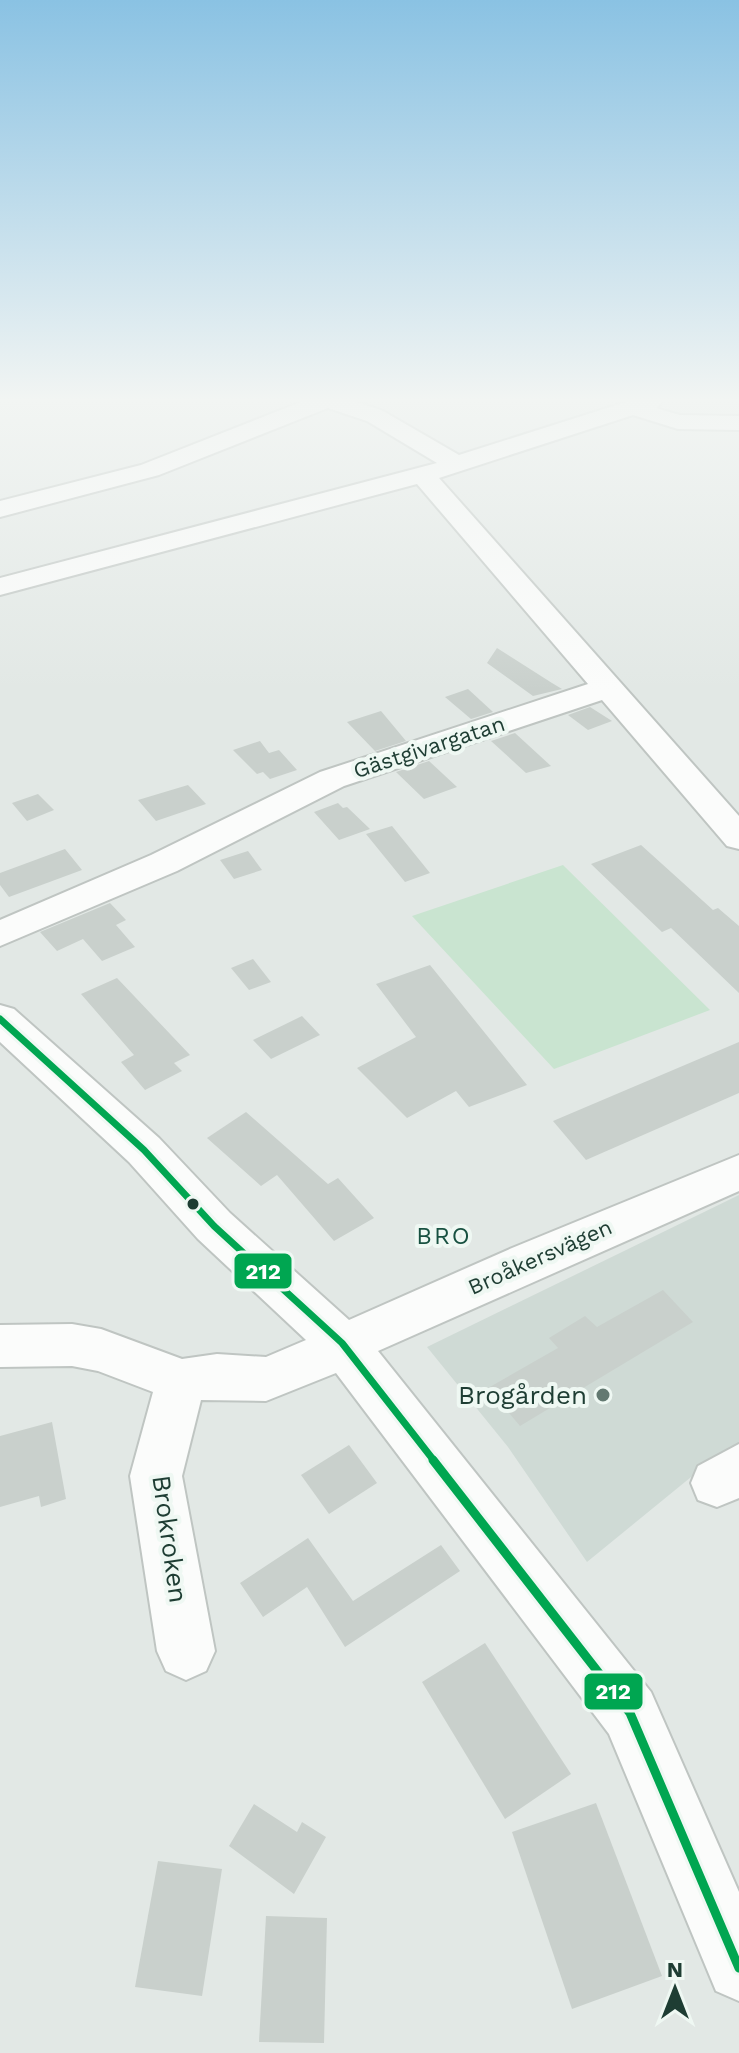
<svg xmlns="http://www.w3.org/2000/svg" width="739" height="2053" font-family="'Work Sans',sans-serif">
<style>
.built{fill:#cfdad5}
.green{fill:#c9e4d0}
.building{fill:#c9d0cc}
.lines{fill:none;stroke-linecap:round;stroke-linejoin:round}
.minor-casing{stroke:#bfc5c2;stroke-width:4}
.minor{fill:#fbfcfb;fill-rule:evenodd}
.bus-1-far1-casing{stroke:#eff8f3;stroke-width:13}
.bus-1-casing{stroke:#eff8f3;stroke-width:15}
.bus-1-far1{stroke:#00a651;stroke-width:7}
.bus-1{stroke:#00a651;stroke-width:9}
.bus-dot{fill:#1e3d33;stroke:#eff8f3;stroke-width:3}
.poi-dot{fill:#637971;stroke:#eff8f3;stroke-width:3}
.labels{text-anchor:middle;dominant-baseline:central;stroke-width:8;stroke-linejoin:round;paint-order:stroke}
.street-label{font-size:22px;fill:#1e3d33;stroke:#eff8f3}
.neighbourhood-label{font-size:24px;letter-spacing:2px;fill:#185141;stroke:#eff8f3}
.near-poi-label{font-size:26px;fill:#1e3d33;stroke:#eff8f3;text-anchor:end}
.near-street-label{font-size:26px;fill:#1e3d33;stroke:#eff8f3}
.line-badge{stroke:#eff8f3;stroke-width:3}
.badge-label{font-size:22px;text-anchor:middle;font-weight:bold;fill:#fff}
</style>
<rect width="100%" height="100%" fill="#e2e8e5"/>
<polygon class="built" points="739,1195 739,1444 707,1464 587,1562 508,1447 427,1347"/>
<polygon class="green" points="563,865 710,1010 554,1069 412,916"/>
<g class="building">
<polygon points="497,648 552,683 562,689 533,696 487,663"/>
<polygon points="468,689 493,712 471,719 445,697"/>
<polygon points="590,707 612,721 588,730 568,715"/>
<polygon points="381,711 406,741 375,751 347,722"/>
<polygon points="515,733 551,766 526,773 491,741"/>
<polygon points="260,741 269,753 279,750 297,770 270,779 263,772 257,774 233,750"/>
<polygon points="429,761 457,787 424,799 396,772"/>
<polygon points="188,785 206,804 156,821 138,800"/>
<polygon points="38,794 54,810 27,821 12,803"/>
<polygon points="338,803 343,808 347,807 370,829 339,840 314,812"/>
<polygon points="392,826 430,873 405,882 366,834"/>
<polygon points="641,845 713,910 718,908 739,926 739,993 671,928 662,932 591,864"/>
<polygon points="65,849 82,870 9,897 0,885 0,873"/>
<polygon points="248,851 262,870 234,879 220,860"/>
<polygon points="110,903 126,920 116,925 135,947 102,961 83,939 57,951 40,932"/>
<polygon points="253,959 271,982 249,990 231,968"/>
<polygon points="430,965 527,1085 469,1107 456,1091 407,1118 357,1068 416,1037 376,984"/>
<polygon points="117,978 190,1055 174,1063 182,1071 145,1090 121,1062 134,1055 81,994"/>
<polygon points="302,1016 320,1035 271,1059 253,1040"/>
<polygon points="739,1042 739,1093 586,1160 553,1121"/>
<polygon points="246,1112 328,1184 338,1178 374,1218 334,1241 277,1175 261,1186 207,1138"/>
<polygon points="663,1290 693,1322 520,1426 488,1388 558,1348 549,1338 585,1316 597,1327"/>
<polygon points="52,1422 66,1499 41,1507 39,1496 0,1507 0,1436"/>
<polygon points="349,1445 377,1483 329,1514 301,1475"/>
<polygon points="308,1538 353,1601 441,1545 460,1571 345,1647 307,1587 263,1617 240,1583"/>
<polygon points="485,1643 571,1774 505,1819 422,1682"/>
<polygon points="596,1803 662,1976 572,2009 512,1832"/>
<polygon points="254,1804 297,1832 302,1822 326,1837 294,1894 229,1846"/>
<polygon points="158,1861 222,1869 202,1996 135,1987"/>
<polygon points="266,1916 327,1918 324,2043 259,2042"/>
</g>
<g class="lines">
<defs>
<g id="minor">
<polygon points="301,402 357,402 383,411 459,455 626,402 662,402 656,408 680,415 739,416 739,430 678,429 633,415 439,478 739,816 739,849 727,846 602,700 344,786 177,871 0,946 0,920 151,855 320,772 588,684 417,484 0,595 0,578 437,463 367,421 328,408 159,475 0,517 0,501 141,465"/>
<polygon points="0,1005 14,1009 159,1138 230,1213 349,1320 512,1248 739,1155 739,1191 378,1351 651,1692 739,1892 739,2001 716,1991 609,1734 336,1373 266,1401 201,1400 182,1476 215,1651 206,1671 186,1680 166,1671 157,1651 130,1476 153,1392 98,1371 72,1366 0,1367 0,1325 72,1324 101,1329 182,1359 217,1354 266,1357 306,1340 198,1239 129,1162 0,1042"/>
<polygon points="739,1444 739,1498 717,1507 698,1500 691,1483 698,1466"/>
</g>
</defs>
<use href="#minor" class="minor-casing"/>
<use href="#minor" class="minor"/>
<defs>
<polyline id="bus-1-far1" points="0,1019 144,1150 214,1226 342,1343 435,1462"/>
<polyline id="bus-1" points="433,1460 630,1713 739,1968"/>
</defs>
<use href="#bus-1-far1" class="bus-1-far1-casing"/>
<use href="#bus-1" class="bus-1-casing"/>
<use href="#bus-1-far1" class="bus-1-far1"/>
<use href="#bus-1" class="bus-1"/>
</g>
<linearGradient id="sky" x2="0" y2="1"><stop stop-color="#8ac2e3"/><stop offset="0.58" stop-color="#f2f5f3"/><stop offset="1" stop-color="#f2f5f3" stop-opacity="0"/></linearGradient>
<rect width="739" height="690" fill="url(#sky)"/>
<circle class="bus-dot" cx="193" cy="1204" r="7"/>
<circle class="poi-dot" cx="603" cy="1395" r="8"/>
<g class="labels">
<g class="street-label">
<text transform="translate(429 747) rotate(-18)">Gästgivargatan</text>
<text transform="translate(540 1257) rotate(-24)">Broåkersvägen</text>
</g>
<g class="neighbourhood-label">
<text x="444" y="1236">BRO</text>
</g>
<g class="near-poi-label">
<text x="587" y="1395">Brogården</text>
</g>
<g class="near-street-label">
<text transform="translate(170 1539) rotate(82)">Brokroken</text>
</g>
</g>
<g class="line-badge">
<rect x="233" y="1252" width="60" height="38" rx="8" fill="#00a651"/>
<rect x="583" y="1672" width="61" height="39" rx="8" fill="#00a651"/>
</g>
<g class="badge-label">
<text x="263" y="1279">212</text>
<text x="613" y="1699">212</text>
</g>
<g transform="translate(675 1989)" stroke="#eff8f3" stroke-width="6" paint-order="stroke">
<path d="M0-6L14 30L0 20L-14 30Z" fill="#1e3d33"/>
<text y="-12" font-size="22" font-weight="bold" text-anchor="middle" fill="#1e3d33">N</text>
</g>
</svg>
